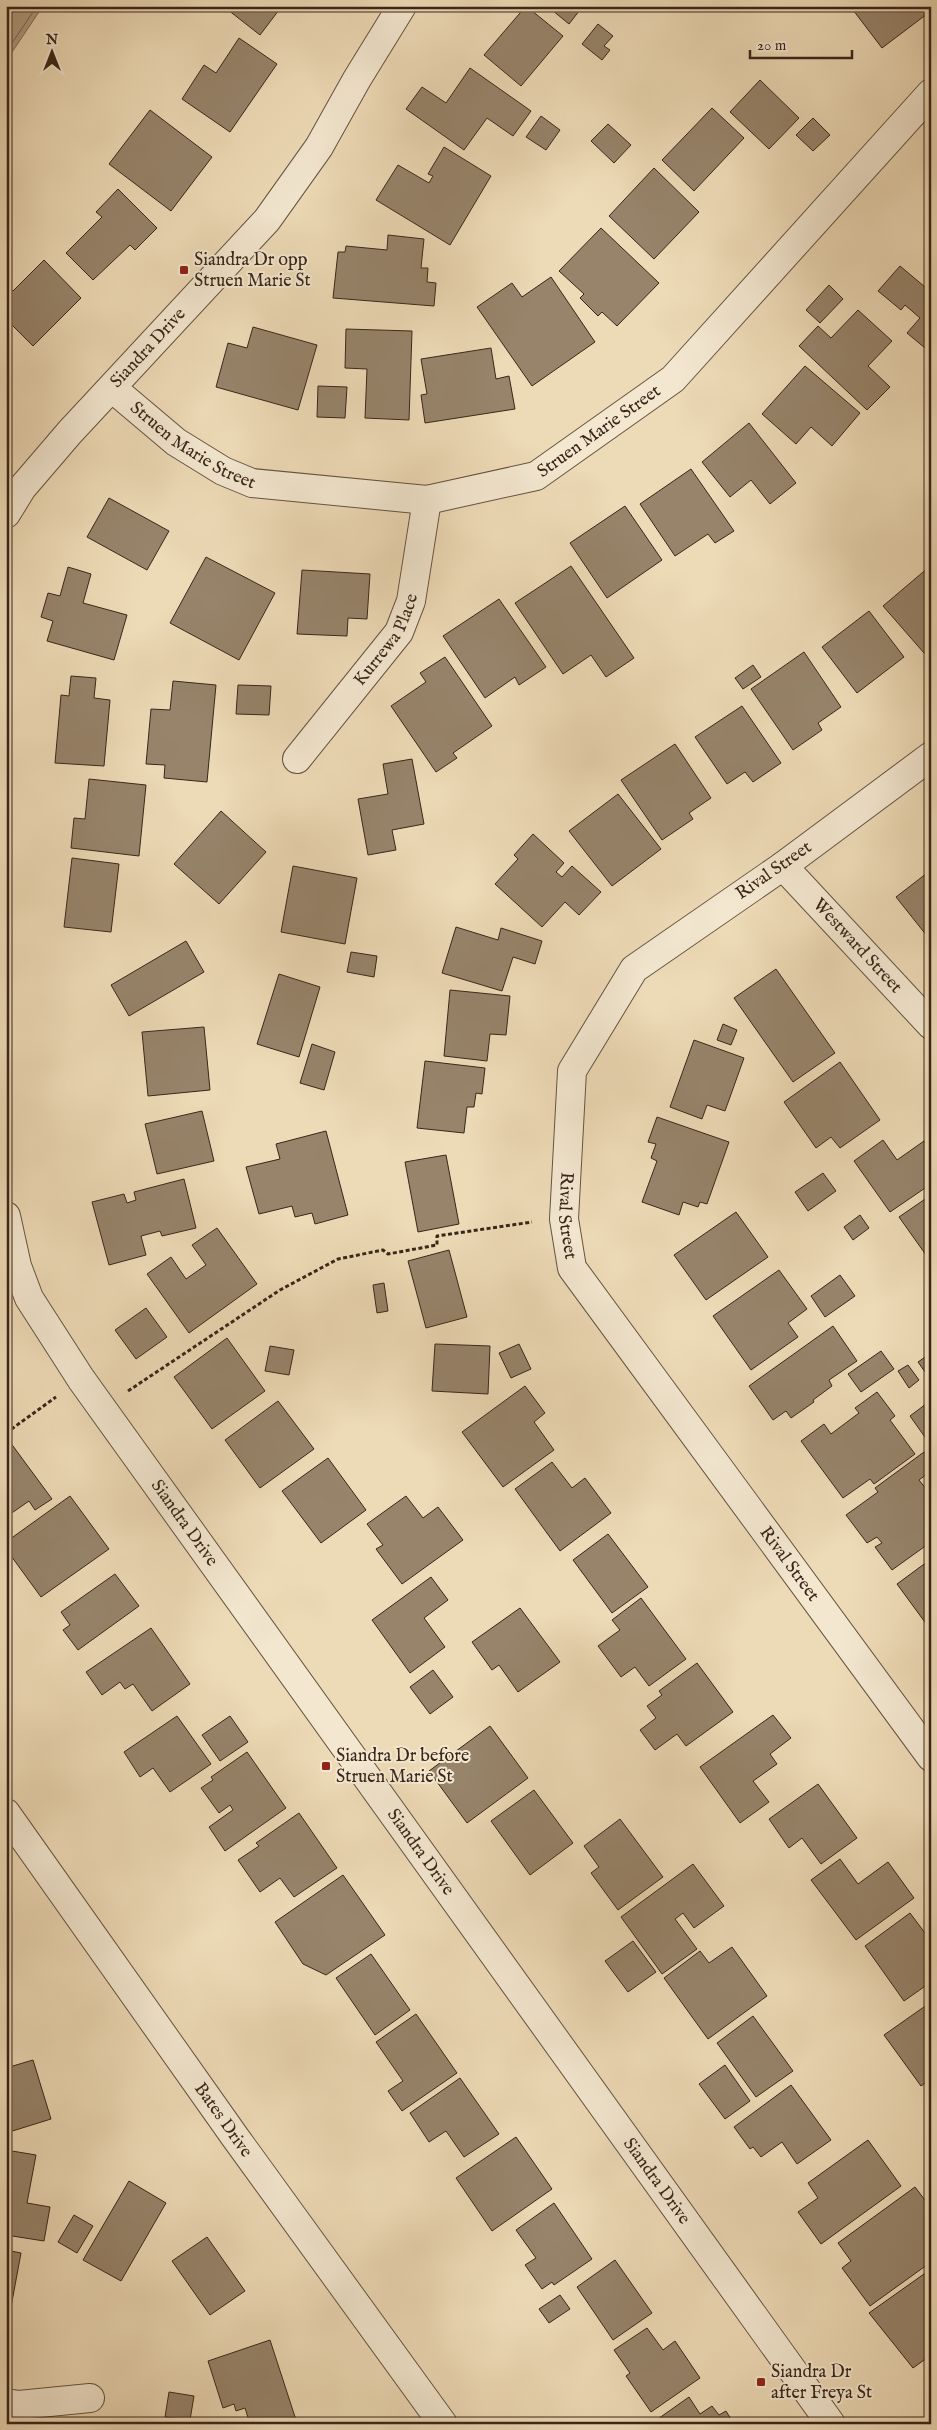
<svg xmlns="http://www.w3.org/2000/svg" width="937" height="2430" font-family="'IM FELL English',serif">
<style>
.water{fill:#b09d81;stroke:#806d57}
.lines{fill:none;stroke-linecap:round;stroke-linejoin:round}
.shore{stroke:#74624d;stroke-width:1}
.building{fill:#97846b;stroke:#392619}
.minor-casing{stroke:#665340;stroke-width:30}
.tertiary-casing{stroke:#665340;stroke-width:30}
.path{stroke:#392619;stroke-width:3;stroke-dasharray:4 2.5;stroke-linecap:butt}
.minor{stroke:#f3e7d0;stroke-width:28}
.tertiary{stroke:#f3e7d0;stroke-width:28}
.poi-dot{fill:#8f2418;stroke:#f3e7d0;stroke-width:2}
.labels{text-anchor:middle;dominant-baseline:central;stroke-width:4;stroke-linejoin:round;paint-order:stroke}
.poi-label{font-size:18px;fill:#392619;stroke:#f3e7d0;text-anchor:start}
.street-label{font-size:18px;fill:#392619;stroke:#f3e7d0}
</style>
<rect width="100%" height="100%" fill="#eddab6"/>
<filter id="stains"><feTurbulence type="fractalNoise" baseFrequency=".004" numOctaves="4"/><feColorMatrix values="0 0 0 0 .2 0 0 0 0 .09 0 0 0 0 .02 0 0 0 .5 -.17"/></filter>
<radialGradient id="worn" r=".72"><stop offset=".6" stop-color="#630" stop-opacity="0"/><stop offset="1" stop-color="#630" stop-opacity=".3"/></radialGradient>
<polygon class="water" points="6,6 43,6 6,61"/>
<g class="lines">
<polyline class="shore" points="6,52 37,6"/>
</g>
<g class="building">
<polygon points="223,6 282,6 260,35"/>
<polygon points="526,6 563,36 521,86 484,55"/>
<polygon points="547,6 583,6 569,24"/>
<polygon points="850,6 930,6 931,11 882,48"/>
<polygon points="598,24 613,36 604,46 610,50 602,60 582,44"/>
<polygon points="239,38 277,64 230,132 182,99 204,65 216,73"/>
<polygon points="470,68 531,111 513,136 487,118 464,150 406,109 422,87 446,103"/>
<polygon points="760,80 799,118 769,149 730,112"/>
<polygon points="712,108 744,138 694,191 662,160"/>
<polygon points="150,110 212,157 171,211 109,164"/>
<polygon points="541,116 560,130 546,150 526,137"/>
<polygon points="813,118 830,135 813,151 796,135"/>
<polygon points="608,124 631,145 614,163 591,141"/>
<polygon points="444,147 491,176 450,245 376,200 398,165 429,183 433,176 428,174"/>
<polygon points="654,168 699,212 654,259 609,216"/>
<polygon points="118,189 157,228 135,250 130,245 93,280 66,253 102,217 96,212"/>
<polygon points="601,228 659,283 617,326 602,312 598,316 580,298 584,294 559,271"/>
<polygon points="388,235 424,239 421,268 428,268 427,282 436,283 434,306 333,298 338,252 345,252 346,246 387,250"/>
<polygon points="44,260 81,298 33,346 6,319 6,284 13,291"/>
<polygon points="900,266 931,292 931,353 907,333 920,318 905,305 901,310 878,291"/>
<polygon points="551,277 595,342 532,386 477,307 512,283 522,297"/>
<polygon points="829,285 843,299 820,323 806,310"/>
<polygon points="858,310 892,341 868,366 890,387 867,410 799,346 818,326 831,338"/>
<polygon points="253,327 317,345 298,410 216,387 228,343 247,348"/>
<polygon points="346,329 412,331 409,420 365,418 367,369 345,368"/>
<polygon points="491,348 496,379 509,376 515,409 425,423 421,395 427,394 421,359"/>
<polygon points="805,366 860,413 832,446 811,427 796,444 762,414"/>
<polygon points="318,386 347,387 345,418 317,417"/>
<polygon points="749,423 796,483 770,504 751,480 730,497 702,462"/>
<polygon points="691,469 734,531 715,543 708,534 675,556 640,504"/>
<polygon points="109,498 169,531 147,570 87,537"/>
<polygon points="625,506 662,560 607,598 570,543"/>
<polygon points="206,557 275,593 239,660 170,623"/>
<polygon points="571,566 634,658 606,677 591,655 563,674 515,603"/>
<polygon points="68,567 91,574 83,603 127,615 114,660 47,641 53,621 41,617 48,593 60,596"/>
<polygon points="929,567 931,569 931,648 924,653 883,606"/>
<polygon points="302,570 370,574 367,619 348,618 347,636 297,634"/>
<polygon points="499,599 546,667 519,685 515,677 485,698 443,636"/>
<polygon points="869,611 904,657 857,693 822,647"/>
<polygon points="804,652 841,707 818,723 822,730 793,750 751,689"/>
<polygon points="445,657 492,726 453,753 457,758 436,772 391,706 426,682 420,673"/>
<polygon points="753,665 761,677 743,689 735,678"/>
<polygon points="71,676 96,678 94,698 110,700 104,766 55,763 61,695 69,696"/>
<polygon points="173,681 216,685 207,782 164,778 165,765 146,764 151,709 170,710"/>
<polygon points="238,685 271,686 269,715 236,714"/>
<polygon points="742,706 781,763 753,782 745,772 727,784 695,737"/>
<polygon points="675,744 711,798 689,813 693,819 662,840 621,780"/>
<polygon points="412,759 424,824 392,830 396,850 368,855 358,799 388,794 383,764"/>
<polygon points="89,779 146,785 139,856 71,848 74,818 85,819"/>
<polygon points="618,794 661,849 612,886 569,831"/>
<polygon points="221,811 266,852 219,904 174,864"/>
<polygon points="533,834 564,863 556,872 562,877 572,866 601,892 579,915 565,902 542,927 495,884 518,859 514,855"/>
<polygon points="72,858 119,864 111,932 64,927"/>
<polygon points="293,866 357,878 345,944 281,932"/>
<polygon points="931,870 931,941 896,897"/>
<polygon points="456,927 498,940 501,928 542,941 535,964 513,957 502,991 442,973"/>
<polygon points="186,941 204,972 129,1016 111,985"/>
<polygon points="351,952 377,956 374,977 347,972"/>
<polygon points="776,969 835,1053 793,1082 734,998"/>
<polygon points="279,974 320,987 299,1057 257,1044"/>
<polygon points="450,990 510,996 506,1035 490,1034 487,1061 444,1056"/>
<polygon points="723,1024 737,1030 731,1045 717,1040"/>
<polygon points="204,1027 210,1090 148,1096 142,1032"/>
<polygon points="694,1040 744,1058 725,1111 707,1105 702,1119 670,1107"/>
<polygon points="312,1044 335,1052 324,1090 300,1083"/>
<polygon points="425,1061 485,1068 482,1094 476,1093 474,1107 467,1107 464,1133 417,1128"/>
<polygon points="840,1062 880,1120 840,1148 831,1137 816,1148 784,1102"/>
<polygon points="202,1111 214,1161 157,1174 145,1124"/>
<polygon points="657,1117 729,1142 707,1204 700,1202 698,1207 683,1202 679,1215 642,1202 657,1161 651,1158 656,1144 648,1142"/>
<polygon points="326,1131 348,1215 315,1224 312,1213 295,1217 292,1206 259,1214 246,1167 280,1159 276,1144"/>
<polygon points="883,1140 897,1160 924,1141 931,1150 931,1184 890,1212 854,1161"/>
<polygon points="446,1155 459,1224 418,1232 405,1162"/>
<polygon points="823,1173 836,1191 808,1211 795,1192"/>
<polygon points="184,1179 196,1228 162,1236 160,1231 141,1236 146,1255 109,1265 92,1202 124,1194 127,1203 136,1200 134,1192"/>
<polygon points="931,1195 931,1262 899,1217"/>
<polygon points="736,1212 768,1257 706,1300 674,1255"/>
<polygon points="860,1215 869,1228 853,1240 844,1227"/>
<polygon points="217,1228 257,1284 189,1333 147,1274 171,1257 186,1279 206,1265 192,1245"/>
<polygon points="449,1250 467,1317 426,1328 408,1261"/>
<polygon points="779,1270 807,1309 788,1323 798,1337 751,1370 713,1316"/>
<polygon points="840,1275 855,1296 825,1317 811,1296"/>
<polygon points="384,1283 388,1311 377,1313 373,1285"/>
<polygon points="146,1308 167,1337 136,1359 115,1330"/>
<polygon points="833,1326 857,1361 829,1380 832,1386 813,1400 814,1402 791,1418 786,1411 773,1420 749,1386"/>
<polygon points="227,1338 265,1391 212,1429 174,1377"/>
<polygon points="435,1344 490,1346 488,1394 432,1391"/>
<polygon points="519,1344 531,1369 511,1378 499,1353"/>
<polygon points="270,1346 294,1350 289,1375 265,1371"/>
<polygon points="881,1351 894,1369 861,1392 848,1374"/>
<polygon points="931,1353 931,1378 930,1379 918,1362"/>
<polygon points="908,1365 919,1380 909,1388 898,1371"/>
<polygon points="525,1386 545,1413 534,1422 554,1450 503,1487 462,1432"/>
<polygon points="877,1392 895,1416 890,1420 915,1454 874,1484 870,1479 843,1498 801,1441 824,1424 831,1434 859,1413 855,1408"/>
<polygon points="278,1401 314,1449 260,1488 225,1440"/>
<polygon points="930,1401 931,1437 927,1440 910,1416"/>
<polygon points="10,1442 52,1499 35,1510 29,1501 6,1517 6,1445"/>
<polygon points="924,1452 931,1462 931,1471 919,1480 931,1495 931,1542 892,1570 875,1547 882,1543 877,1537 867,1543 846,1515 878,1492 875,1488"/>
<polygon points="328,1458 366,1510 321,1543 282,1491"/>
<polygon points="552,1462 572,1488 585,1478 611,1513 560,1551 515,1489"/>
<polygon points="70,1496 109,1549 41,1597 6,1549 6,1542"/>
<polygon points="406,1496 423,1518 438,1507 463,1540 402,1584 376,1549 383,1545 367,1524"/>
<polygon points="608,1534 648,1587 612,1613 573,1560"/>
<polygon points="931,1559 931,1623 927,1625 897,1584"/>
<polygon points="115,1574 139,1606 78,1650 63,1630 70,1625 61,1612"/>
<polygon points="431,1577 448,1600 424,1618 445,1647 410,1673 372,1620"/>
<polygon points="641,1598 686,1659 649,1686 635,1667 621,1677 598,1646 620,1630 612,1620"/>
<polygon points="520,1608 560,1662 518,1692 499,1665 492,1670 472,1642"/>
<polygon points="151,1628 190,1684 152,1711 133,1684 125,1689 120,1682 102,1695 86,1672"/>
<polygon points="697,1663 733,1712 686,1746 677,1734 655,1750 640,1730 656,1718 647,1706 662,1695 659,1691"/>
<polygon points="433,1670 453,1697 430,1714 410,1687"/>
<polygon points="773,1715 791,1738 770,1754 777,1764 753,1781 769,1802 740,1823 700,1767"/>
<polygon points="177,1716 211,1764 170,1792 153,1768 140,1777 124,1752"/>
<polygon points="230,1716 248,1742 220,1761 202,1735"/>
<polygon points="490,1726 528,1778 467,1823 429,1771"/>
<polygon points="247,1752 286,1808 225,1851 209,1827 233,1810 230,1805 219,1813 201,1788 213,1780 211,1777"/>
<polygon points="818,1784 857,1838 821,1864 802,1838 789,1848 769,1819"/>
<polygon points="534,1790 573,1843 530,1875 491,1821"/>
<polygon points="299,1813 337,1868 294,1897 280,1878 260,1892 238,1860 259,1846 256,1843"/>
<polygon points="620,1819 663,1877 618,1910 591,1873 599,1867 584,1846"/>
<polygon points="840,1859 858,1884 888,1862 914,1898 856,1940 811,1880"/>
<polygon points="693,1864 724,1906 694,1928 683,1913 675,1919 697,1949 662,1974 621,1917"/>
<polygon points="343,1875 385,1935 326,1975 303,1964 275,1922"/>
<polygon points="910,1913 931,1941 931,1982 904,2001 865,1946"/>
<polygon points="633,1941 656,1972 628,1992 605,1961"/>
<polygon points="732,1947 767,1996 708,2039 664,1978 700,1951 709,1963"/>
<polygon points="371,1954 410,2010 375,2035 336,1978"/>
<polygon points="931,2002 931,2079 921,2086 884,2035"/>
<polygon points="416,2014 457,2073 402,2111 388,2091 403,2081 376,2042"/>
<polygon points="753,2016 793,2071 756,2097 717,2043"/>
<polygon points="33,2060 51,2119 6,2133 6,2068"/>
<polygon points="725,2065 750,2101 725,2119 699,2084"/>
<polygon points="460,2078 499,2134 464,2157 446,2131 429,2142 410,2113"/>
<polygon points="791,2085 831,2140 797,2164 782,2142 761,2157 753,2147 750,2149 734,2127"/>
<polygon points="516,2137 552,2189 492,2231 456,2178"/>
<polygon points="868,2140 901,2186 821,2244 798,2212 818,2198 808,2183"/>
<polygon points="6,2150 36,2155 27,2203 50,2207 44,2241 6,2235"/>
<polygon points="129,2181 166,2203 121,2281 83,2260"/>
<polygon points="915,2187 931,2208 931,2262 870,2306 842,2268 851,2261 838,2243"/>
<polygon points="554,2203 592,2259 554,2285 552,2282 542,2289 525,2265 536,2258 516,2230"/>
<polygon points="74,2215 93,2226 77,2253 58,2242"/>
<polygon points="207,2237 245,2291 210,2315 172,2261"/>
<polygon points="6,2250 21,2253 11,2307 6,2306"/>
<polygon points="615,2260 652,2313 613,2340 577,2287"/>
<polygon points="931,2269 931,2355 913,2368 869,2313"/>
<polygon points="560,2295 570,2309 549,2323 539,2309"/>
<polygon points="647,2328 663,2350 675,2341 700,2378 651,2412 626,2376 630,2373 614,2350"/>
<polygon points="270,2340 297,2423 294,2424 250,2424 245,2408 236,2411 234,2404 223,2408 208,2361"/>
<polygon points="169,2392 194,2396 190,2420 165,2417"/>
<polygon points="689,2397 700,2414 712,2406 719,2415 726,2411 734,2424 656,2424 655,2421"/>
</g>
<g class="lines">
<defs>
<g id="minor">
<path id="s1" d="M112,388L176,442L223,471L252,483L427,500L536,476L673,379L931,93"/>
<path id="s2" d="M6,514L22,488L70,432L267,220L319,147L357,79L402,6"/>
<path id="s3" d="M931,756L783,866L634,969L572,1071L564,1219L572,1268L931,1757"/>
<path id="s4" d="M297,759L399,632L411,601L427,500"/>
<path id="s5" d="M783,866L931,1025"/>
<path id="s6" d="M6,1216L17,1266L29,1298L81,1379L831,2424"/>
<polyline points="6,2403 19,2405 90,2398"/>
</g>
<g id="tertiary">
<path id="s7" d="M6,1813L235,2137L443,2424"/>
</g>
</defs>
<use href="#minor" class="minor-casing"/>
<use href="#tertiary" class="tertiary-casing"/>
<g class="path">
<polyline points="128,1391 280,1290 338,1259 383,1250 388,1254 437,1245 437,1236 532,1222"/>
<polyline points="6,1433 56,1397"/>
</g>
<use href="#minor" class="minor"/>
<use href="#tertiary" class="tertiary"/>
</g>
<g class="poi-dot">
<rect x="179" y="265" width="10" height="10" rx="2.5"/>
<rect x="321" y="1761" width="10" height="10" rx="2.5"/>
<rect x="756" y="2377" width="10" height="10" rx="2.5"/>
</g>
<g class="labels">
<g class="poi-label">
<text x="194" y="260">Siandra Dr opp<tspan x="194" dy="21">Struen Marie St</tspan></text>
<text x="336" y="1756">Siandra Dr before<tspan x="336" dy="21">Struen Marie St</tspan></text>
<text x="771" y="2372">Siandra Dr<tspan x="771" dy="21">after Freya St</tspan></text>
</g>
<g class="street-label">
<text stroke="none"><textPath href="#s2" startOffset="219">Siandra Drive</textPath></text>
<text stroke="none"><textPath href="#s1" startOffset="535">Struen Marie Street</textPath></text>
<text stroke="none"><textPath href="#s1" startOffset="100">Struen Marie Street</textPath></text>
<text stroke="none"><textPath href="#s4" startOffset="150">Kurrewa Place</textPath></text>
<text transform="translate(774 871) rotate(-35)">Rival Street</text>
<text stroke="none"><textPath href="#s5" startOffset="109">Westward Street</textPath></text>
<text stroke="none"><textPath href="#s3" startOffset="630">Rival Street</textPath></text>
<text stroke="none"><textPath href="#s6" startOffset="359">Siandra Drive</textPath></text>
<text stroke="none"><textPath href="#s3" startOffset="1050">Rival Street</textPath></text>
<text stroke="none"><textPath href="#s6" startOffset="764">Siandra Drive</textPath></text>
<text stroke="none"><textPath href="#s7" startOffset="376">Bates Drive</textPath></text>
<text stroke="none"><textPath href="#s6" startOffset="1169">Siandra Drive</textPath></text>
</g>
</g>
<rect width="937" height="2430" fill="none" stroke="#eddab6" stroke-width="25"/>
<rect x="8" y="8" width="922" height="2415" fill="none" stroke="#392619" stroke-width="2.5"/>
<rect x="12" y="12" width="912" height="2405" fill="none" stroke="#392619"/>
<g transform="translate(52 52)" stroke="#f3e7d0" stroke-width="4" paint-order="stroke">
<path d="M0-4L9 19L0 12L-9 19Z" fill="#392619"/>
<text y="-8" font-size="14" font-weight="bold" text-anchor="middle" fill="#392619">N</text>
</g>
<path d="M750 50v8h102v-8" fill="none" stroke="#392619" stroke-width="2.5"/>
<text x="757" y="50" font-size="15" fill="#392619" stroke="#f3e7d0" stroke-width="4" paint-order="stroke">20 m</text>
<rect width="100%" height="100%" filter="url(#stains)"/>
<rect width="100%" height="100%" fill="url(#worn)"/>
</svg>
